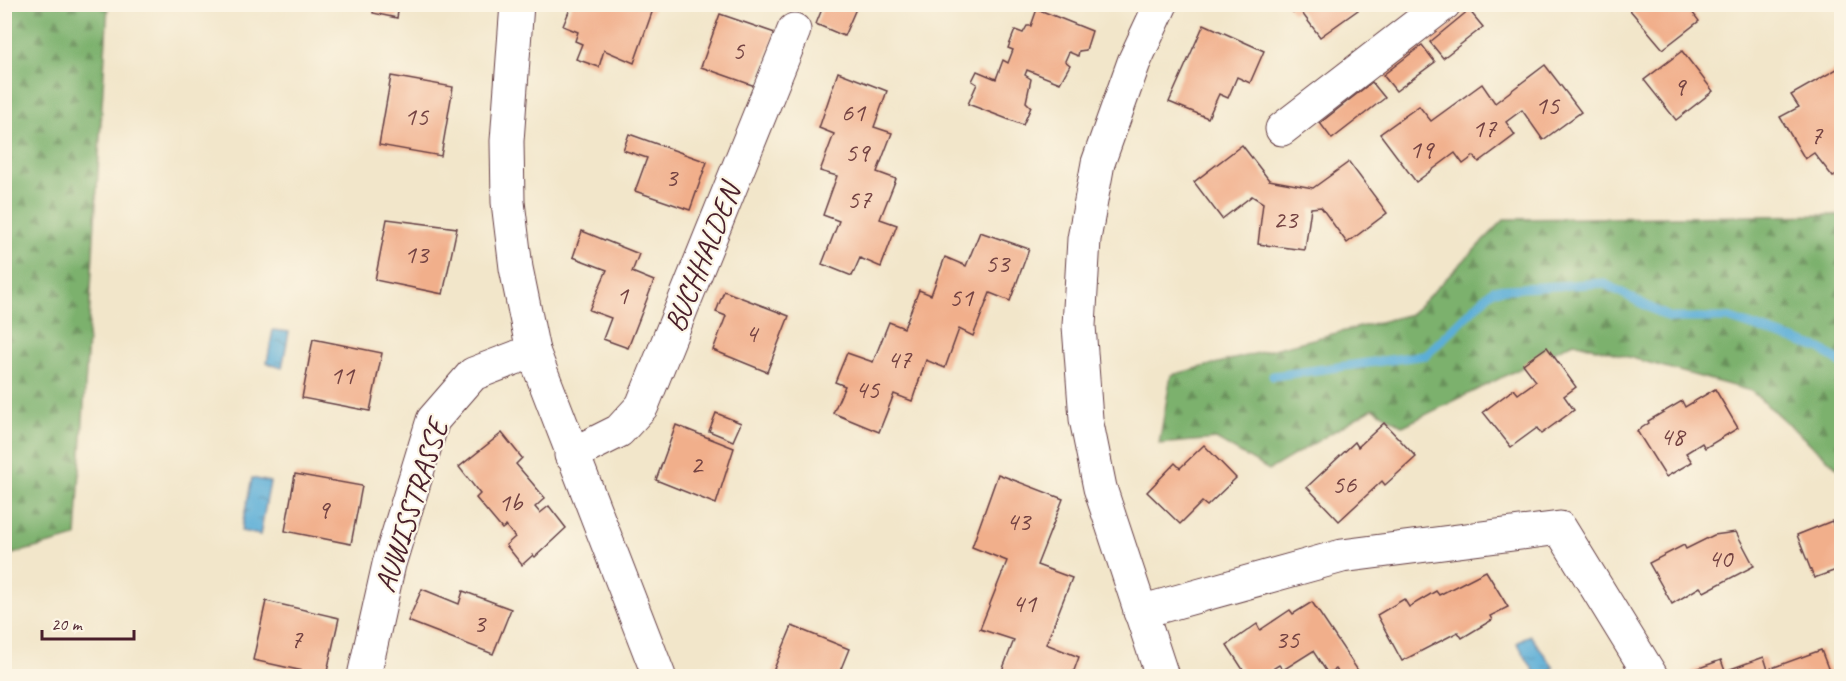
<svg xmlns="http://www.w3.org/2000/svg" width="1846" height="681" font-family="Caveat,sans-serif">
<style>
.forest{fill:url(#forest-firs);stroke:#63684c;stroke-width:1.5}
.water{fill:url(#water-ripples);stroke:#526681;stroke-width:1.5}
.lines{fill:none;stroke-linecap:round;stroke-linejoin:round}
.stream{stroke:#5baed7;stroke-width:9}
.building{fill:#f1af8b}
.street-casing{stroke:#633d43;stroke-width:35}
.street{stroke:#fff;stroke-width:33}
.labels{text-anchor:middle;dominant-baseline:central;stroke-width:4.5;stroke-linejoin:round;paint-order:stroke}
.number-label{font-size:27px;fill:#744343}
.street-label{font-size:30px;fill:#4a1f2b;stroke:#fcf5e5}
</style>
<defs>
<pattern id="forest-firs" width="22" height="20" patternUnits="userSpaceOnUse" patternTransform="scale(1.5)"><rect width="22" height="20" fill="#7cb16d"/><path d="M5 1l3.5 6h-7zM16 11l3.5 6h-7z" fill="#688f5a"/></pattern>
<pattern id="water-ripples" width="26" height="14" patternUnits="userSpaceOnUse" patternTransform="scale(1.5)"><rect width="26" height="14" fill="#5baed7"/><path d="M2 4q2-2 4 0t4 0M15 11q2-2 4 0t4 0" fill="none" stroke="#4d8daf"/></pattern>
</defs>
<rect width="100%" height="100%" fill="#fcf5e5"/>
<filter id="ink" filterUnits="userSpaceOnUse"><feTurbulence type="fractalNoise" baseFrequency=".0167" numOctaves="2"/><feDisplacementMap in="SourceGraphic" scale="12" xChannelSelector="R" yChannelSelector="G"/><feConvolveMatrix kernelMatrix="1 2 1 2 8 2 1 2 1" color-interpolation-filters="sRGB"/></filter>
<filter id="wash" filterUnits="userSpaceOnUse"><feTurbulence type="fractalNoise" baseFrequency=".008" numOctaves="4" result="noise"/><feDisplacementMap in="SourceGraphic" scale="24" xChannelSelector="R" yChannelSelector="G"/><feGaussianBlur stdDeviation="1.35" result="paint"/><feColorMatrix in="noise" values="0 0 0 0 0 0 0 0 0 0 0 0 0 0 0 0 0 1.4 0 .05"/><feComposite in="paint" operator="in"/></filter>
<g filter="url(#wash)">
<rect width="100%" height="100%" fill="#f2e6ca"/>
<g class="forest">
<polygon points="5,4 108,5 76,537 5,556"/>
<polygon points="1841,215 1841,471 1751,391 1574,342 1403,426 1373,408 1269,470 1216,439 1159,444 1171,375 1411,314 1505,219"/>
</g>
<g class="water">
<polygon points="273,330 289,332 282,368 267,363"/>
<polygon points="252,478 270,482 260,535 241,531"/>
<polygon points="1530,635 1554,668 1542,676 1537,676 1517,643"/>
</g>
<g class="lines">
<polyline class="stream" points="1273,376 1426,355 1493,290 1603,283 1670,318 1728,318 1821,349 1842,364"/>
</g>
<g id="blocks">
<g class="building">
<polygon points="374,4 399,4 397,18 373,13"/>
<polygon points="428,4 458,4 457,11"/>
<polygon points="572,4 655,4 634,63 604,50 599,67 576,59 582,44 575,41 578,32 563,26"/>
<polygon points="824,4 858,4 844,36 816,24"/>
<polygon points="1637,4 1686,4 1699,21 1663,49 1630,10"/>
<polygon points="1287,5 1365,5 1320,37 1299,9 1293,13"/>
<polygon points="1037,9 1092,31 1086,50 1079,51 1078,56 1069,52 1065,61 1070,65 1060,83 1027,70 1025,75 1031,79 1026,102 1031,107 1023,125 968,104 977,84 972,81 977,71 996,79 1003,60 1008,63 1013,50 1008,48 1015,30 1023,33 1027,26 1031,26"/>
<polygon points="1469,10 1483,27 1443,58 1430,42"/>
<polygon points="720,14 775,33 755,86 701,67"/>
<polygon points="1204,24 1264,51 1250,83 1237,77 1228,98 1219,94 1208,118 1169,102"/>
<polygon points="1422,45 1435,62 1396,91 1383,75"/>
<polygon points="1682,51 1713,91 1676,120 1644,80"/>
<polygon points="1545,65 1581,112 1543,140 1522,110 1506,122 1515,135 1479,162 1474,156 1463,164 1455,153 1416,182 1380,134 1419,106 1431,121 1482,84 1495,103"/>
<polygon points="1842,66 1842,173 1833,177 1814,153 1805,159 1780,117 1799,107 1791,95"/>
<polygon points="838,72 887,91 874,127 892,133 877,172 896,179 880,219 897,225 881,267 860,258 852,276 822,264 839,221 823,215 837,176 820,171 834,134 819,128"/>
<polygon points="391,76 453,87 441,156 379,145"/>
<polygon points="1372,82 1385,98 1332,139 1320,123"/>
<polygon points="629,134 707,162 690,210 635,191 647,158 623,150"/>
<polygon points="1242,145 1269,180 1313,188 1349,162 1387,213 1347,243 1321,207 1311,208 1305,250 1258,244 1263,203 1252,196 1222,219 1194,182"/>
<polygon points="387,219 457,228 443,294 375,280"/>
<polygon points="582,231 639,254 632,272 654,281 628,348 603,339 611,318 589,310 607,270 573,257"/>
<polygon points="980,232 1029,249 1010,301 990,293 973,336 959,329 945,368 926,360 912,401 894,394 879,432 833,413 845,386 835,382 847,353 873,362 889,322 904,328 919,290 931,295 945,257 966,266"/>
<polygon points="724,291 789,316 767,372 713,350 726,316 716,312"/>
<polygon points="313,339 382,353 370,411 302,398"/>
<polygon points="1547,347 1576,387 1564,396 1574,410 1541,434 1537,428 1511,447 1483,412 1514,389 1518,394 1536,381 1523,364"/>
<polygon points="1715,389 1738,428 1705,448 1702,443 1686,453 1692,462 1666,477 1637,431 1649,423 1648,421 1682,401 1685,407"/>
<polygon points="716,413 741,423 733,441 709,431"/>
<polygon points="1384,423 1416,457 1385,485 1382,481 1339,521 1307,487 1355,442 1358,447"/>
<polygon points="676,425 734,448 716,504 656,480"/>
<polygon points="502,433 522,458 516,464 545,498 535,507 540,513 549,506 566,528 535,557 533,555 522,565 506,545 515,537 506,526 502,529 476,498 480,494 459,467"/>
<polygon points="1204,445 1236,478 1207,506 1202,502 1180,524 1147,492 1175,463 1180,468"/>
<polygon points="295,474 362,486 351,544 285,531"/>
<polygon points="998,474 1063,499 1037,565 1072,578 1046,644 1079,657 1072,676 1000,676 1014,640 980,629 1007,561 972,547"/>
<polygon points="1832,521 1834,527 1842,524 1842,568 1814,578 1797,535"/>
<polygon points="1736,532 1754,566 1704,592 1700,587 1672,604 1649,563 1684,545 1686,549 1714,535"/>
<polygon points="1486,571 1508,607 1490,616 1492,620 1462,638 1458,632 1402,661 1377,615 1404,599 1409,607 1436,591 1439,595"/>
<polygon points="422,589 459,604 463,591 511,609 493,654 408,621"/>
<polygon points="266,601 339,618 326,676 253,660"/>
<polygon points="1312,602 1359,672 1353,676 1341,676 1336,669 1328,674 1313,651 1283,670 1279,665 1261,676 1247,676 1227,645 1257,624 1260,630 1290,610 1293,614"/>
<polygon points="792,626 849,649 838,676 771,676"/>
<polygon points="1821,650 1831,676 1771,676 1769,669"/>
<polygon points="1764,657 1770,676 1692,676 1691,671 1721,660 1725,671"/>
</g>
</g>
</g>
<g filter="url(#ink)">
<use href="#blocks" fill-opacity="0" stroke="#633d43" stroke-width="1.5"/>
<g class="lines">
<defs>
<g id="street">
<polyline points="517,4 507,141 508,202 516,268 533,351 659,676"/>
<polyline points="1161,4 1134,62 1098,163 1084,239 1079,326 1086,419 1100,488 1162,676"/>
<polyline points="1282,129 1444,4"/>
<polyline points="571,455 619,431 642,406 794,30"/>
<polyline points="1140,612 1342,556 1560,528 1651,676"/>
<polyline points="364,676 389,564 433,420 473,374 533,351"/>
</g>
</defs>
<use href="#street" class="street-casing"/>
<use href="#street" class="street"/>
</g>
</g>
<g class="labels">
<g class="number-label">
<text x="738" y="50">5</text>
<text x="1679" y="86">9</text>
<text x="1547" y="105">15</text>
<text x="853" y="112">61</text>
<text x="416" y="116">15</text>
<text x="1484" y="128">17</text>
<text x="1816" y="135">7</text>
<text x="1421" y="149">19</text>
<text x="857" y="152">59</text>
<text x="671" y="177">3</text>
<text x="859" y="199">57</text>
<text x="1285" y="219">23</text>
<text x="416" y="254">13</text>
<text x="997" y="263">53</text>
<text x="622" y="295">1</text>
<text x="961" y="297">51</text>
<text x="751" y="333">4</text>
<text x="899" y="359">47</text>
<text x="342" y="375">11</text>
<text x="867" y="389">45</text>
<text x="1672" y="436">48</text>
<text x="696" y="464">2</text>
<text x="1344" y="484">56</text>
<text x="510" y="502">1b</text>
<text x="323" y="509">9</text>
<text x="1018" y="521">43</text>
<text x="1720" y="558">40</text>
<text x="1024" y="603">41</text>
<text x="479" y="623">3</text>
<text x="296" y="639">7</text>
<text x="1287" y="639">35</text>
</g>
<g class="street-label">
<text transform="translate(702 258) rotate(-68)">BUCHHALDEN</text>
<text transform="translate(411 506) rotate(-72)">AUWISSTRASSE</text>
</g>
</g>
<rect width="1846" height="681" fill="none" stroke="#fcf5e5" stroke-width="24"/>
<path d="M42 630v9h92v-9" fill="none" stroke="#4a1f2b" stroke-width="3"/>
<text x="51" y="630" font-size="18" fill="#4a1f2b" stroke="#fcf5e5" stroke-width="4.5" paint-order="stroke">20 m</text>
</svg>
